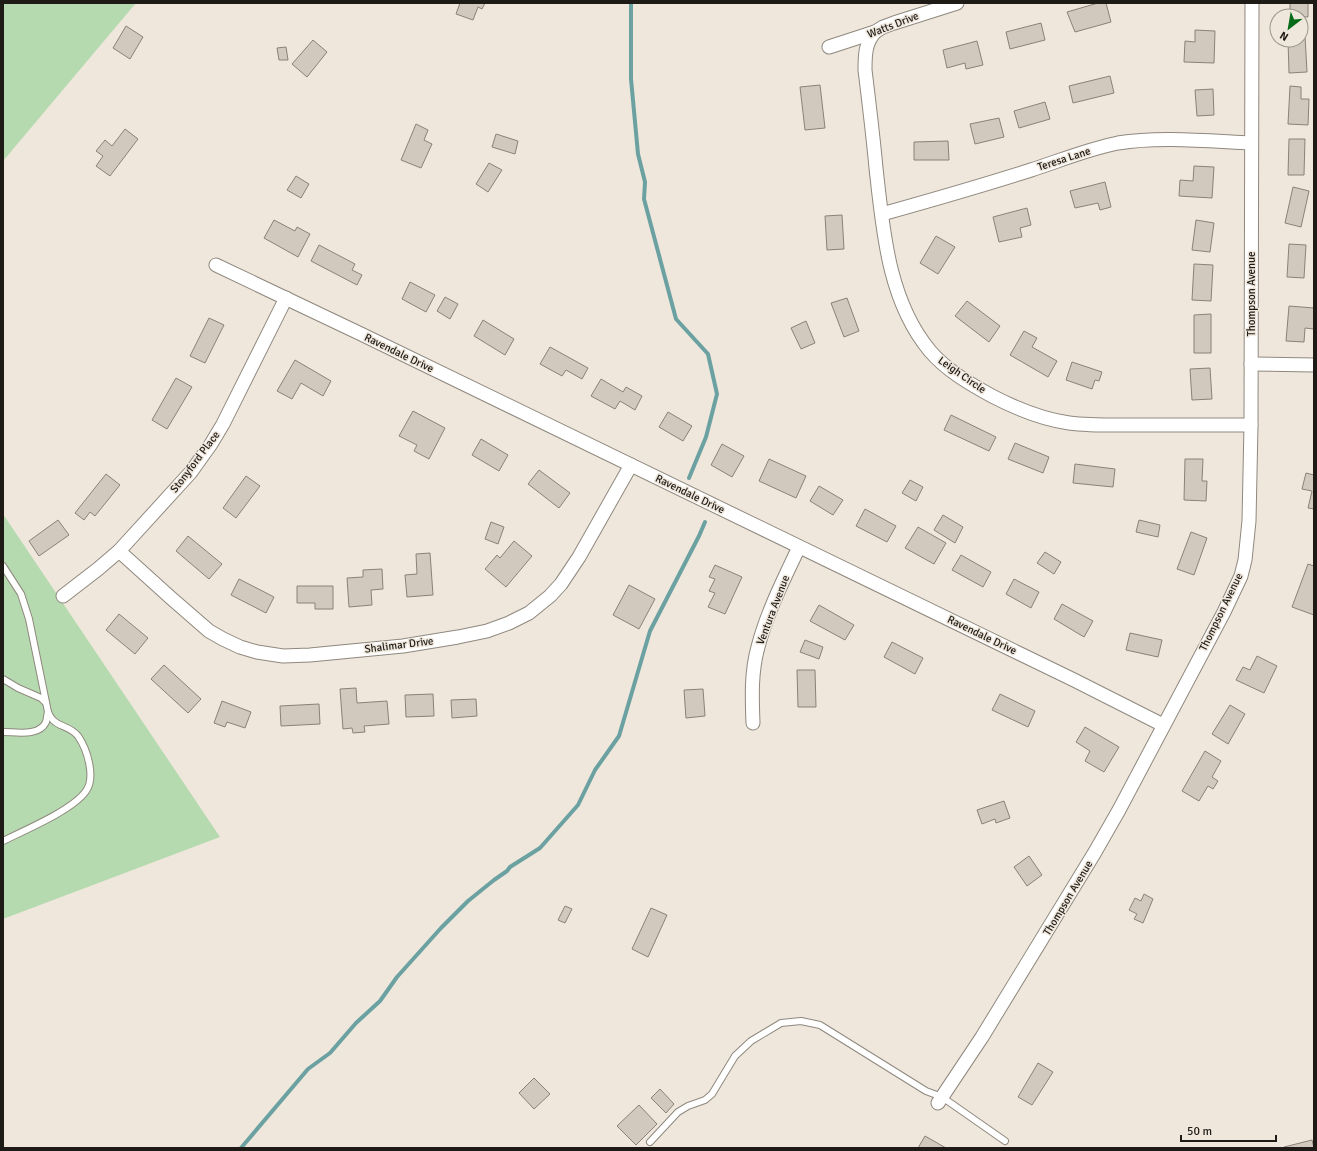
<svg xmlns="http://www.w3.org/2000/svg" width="1317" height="1151" font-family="Signika,sans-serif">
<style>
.green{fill:#b6dab0}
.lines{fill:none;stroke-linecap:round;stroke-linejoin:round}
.stream{stroke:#6ca1a2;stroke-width:4}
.building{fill:#d1c9be;stroke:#8a8278}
.lane-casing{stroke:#8f887e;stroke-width:8}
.street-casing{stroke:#8f887e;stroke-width:15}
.lane{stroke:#fff;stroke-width:6}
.street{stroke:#fff;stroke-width:13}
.labels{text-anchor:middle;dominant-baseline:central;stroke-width:3;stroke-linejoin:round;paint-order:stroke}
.street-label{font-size:11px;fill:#1e1b17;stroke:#efe7dc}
</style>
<rect width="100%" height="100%" fill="#efe7dc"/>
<g class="green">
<polygon points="3,3 136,3 3,161"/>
<polygon points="3,514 220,837 3,919"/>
</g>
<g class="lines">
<g class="stream">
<polyline points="631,3 631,79 638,154 645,182 644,199 676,319 708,354 717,394 706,437 689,478"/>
<polyline points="241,1148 308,1069 330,1053 356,1023 380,1001 397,977 441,928 468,901 494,880 507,871 510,867 540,848 578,805 595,770 619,736 650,631 699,536 705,522"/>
</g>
</g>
<g class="building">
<polygon points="460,3 485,3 482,9 478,7 473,20 456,14"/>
<polygon points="1098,3 1106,3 1111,22 1075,32 1067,12"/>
<polygon points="1290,3 1308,3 1308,17 1290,16"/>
<polygon points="1041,23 1045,40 1010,49 1006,32"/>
<polygon points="126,26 143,37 130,59 113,48"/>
<polygon points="1195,30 1215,31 1214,63 1184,62 1185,41 1195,42"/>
<polygon points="1301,36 1305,36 1307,72 1289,73 1288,40 1301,40"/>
<polygon points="313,40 327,52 307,77 292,64"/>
<polygon points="977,41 983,65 966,69 965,63 947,68 943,50"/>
<polygon points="286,47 288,60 279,60 277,48"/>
<polygon points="1110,76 1114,93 1073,103 1069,86"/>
<polygon points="820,85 825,128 805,130 800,87"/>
<polygon points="1290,86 1301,87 1301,99 1309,99 1308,125 1288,124"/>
<polygon points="1213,89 1214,115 1197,116 1195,90"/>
<polygon points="1045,102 1050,119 1019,128 1014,111"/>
<polygon points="999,118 1004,137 975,144 970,124"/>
<polygon points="416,124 428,130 424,140 432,144 421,168 401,160"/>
<polygon points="125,129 138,139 110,176 96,166 103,156 96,151 105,140 112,146"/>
<polygon points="496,134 518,141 515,154 492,147"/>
<polygon points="1289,139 1305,139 1304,175 1288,175"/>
<polygon points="948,141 949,160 914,160 914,142"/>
<polygon points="489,163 502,170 488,192 476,184"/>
<polygon points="1194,166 1214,167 1212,198 1179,196 1180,180 1193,181"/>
<polygon points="296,176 309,184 301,198 287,190"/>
<polygon points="1105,182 1111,207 1100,210 1098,203 1075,208 1070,191"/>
<polygon points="1293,187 1309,191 1301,227 1285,223"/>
<polygon points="1027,208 1031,225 1020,228 1022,237 999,242 993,217"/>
<polygon points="842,215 844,249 827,250 825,216"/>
<polygon points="274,220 295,231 297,227 310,234 298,257 264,238"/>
<polygon points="1196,220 1214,223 1210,252 1192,250"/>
<polygon points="936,236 955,247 938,274 920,263"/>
<polygon points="1289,244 1306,245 1304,278 1287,277"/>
<polygon points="319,245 355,264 352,270 362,275 357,285 311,261"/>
<polygon points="1194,264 1213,265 1211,301 1192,300"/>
<polygon points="410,282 435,295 426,312 402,299"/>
<polygon points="445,297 458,304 450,319 437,311"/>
<polygon points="847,298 859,331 844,337 831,303"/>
<polygon points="967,301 1000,326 989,342 955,316"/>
<polygon points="1289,306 1314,308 1314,329 1305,328 1304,342 1286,341"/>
<polygon points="1211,314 1211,353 1194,353 1194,315"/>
<polygon points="209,318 224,325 205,363 190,356"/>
<polygon points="483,320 514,339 505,355 474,336"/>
<polygon points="806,321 815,343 801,349 791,328"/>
<polygon points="1024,331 1037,338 1032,347 1057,361 1048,377 1010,355"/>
<polygon points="550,347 588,368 582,379 566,370 562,376 540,364"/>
<polygon points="295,360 331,381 323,396 301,383 292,399 277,391"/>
<polygon points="1072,362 1102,372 1099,381 1095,380 1092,389 1066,380"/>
<polygon points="1210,368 1212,399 1192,400 1190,369"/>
<polygon points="176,378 192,387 167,429 152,420"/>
<polygon points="601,379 623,392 626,387 642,396 635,410 620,401 615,409 591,396"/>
<polygon points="413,411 445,428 429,459 414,451 417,445 399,436"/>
<polygon points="668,412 692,426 683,441 659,427"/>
<polygon points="951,415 996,437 989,451 944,430"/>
<polygon points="481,439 508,455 499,471 472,455"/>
<polygon points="1015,443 1049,457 1043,473 1008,459"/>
<polygon points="722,444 744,456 732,477 711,465"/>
<polygon points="769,459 806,476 796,498 759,481"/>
<polygon points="1185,459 1203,459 1202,481 1207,481 1206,501 1184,500"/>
<polygon points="1075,464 1115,469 1113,487 1073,483"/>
<polygon points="539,470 570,493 559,508 528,484"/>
<polygon points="1306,473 1314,475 1314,509 1308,508 1312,491 1302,489"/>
<polygon points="106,474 120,485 95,516 90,512 84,520 75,513"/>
<polygon points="246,476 260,486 236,518 223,508"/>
<polygon points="910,480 923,487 916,501 902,493"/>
<polygon points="819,486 843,500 833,515 810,501"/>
<polygon points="865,509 896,526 887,542 856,526"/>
<polygon points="943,515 963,527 955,543 934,530"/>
<polygon points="58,520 69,535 39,556 29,541"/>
<polygon points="1139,520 1160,525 1158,537 1136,532"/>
<polygon points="491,522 504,527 498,544 485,539"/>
<polygon points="918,527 946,543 934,564 905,548"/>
<polygon points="1191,532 1207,538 1194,575 1177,569"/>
<polygon points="188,536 222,564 209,579 176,551"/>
<polygon points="514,541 532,556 506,587 485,569 497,555 500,558"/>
<polygon points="1045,552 1061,562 1054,574 1037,563"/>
<polygon points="430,553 433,595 407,597 405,575 417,574 416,554"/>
<polygon points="961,555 991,572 983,587 952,570"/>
<polygon points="1308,564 1314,566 1314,615 1292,607"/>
<polygon points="715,565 742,577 725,614 708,607 715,593 709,591 715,579 709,577"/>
<polygon points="382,569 383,589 371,590 372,605 349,607 347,578 363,577 363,570"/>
<polygon points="239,579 274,597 266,613 231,595"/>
<polygon points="1014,579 1039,592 1031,608 1006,594"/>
<polygon points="629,585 655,599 639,629 613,615"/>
<polygon points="297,586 333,586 333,609 315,609 315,603 297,603"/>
<polygon points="1062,604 1093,621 1084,637 1054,619"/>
<polygon points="819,605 854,625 845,640 810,621"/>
<polygon points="119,614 148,638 135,654 106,630"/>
<polygon points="1130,633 1162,640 1158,657 1126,650"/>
<polygon points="805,640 823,647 819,659 800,652"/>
<polygon points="892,642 923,658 915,674 884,657"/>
<polygon points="1257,656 1277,666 1264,693 1236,680 1243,667 1250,670"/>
<polygon points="164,665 201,699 188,713 151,679"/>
<polygon points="797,670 815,670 816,707 798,707"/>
<polygon points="356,688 357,703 387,701 389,724 364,726 365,732 353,733 352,728 343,729 340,689"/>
<polygon points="703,689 705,716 686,718 684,690"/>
<polygon points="433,694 434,716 406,717 405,695"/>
<polygon points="1000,694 1035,711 1028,727 992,710"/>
<polygon points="476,699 477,716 452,718 451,700"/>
<polygon points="222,701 251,712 245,728 227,722 225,727 214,723"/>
<polygon points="319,704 320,724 281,726 280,706"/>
<polygon points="1230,705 1245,714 1228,744 1212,734"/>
<polygon points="1085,727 1119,747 1104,772 1085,761 1090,751 1076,742"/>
<polygon points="1205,751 1221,761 1212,777 1218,781 1213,789 1208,786 1199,801 1182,791"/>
<polygon points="1004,801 1010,818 996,823 995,819 982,824 977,810"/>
<polygon points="1029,856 1042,875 1027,886 1014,867"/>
<polygon points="1144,894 1153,899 1143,923 1134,919 1137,914 1129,910 1135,898 1141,901"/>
<polygon points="565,906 572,909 565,923 558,920"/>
<polygon points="651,908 667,915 648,957 632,949"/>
<polygon points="1038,1063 1053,1072 1032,1105 1018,1097"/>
<polygon points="534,1078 550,1094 534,1109 519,1093"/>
<polygon points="660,1089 674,1104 666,1113 651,1098"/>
<polygon points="639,1105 657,1124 636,1145 617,1126"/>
<polygon points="925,1136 946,1148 918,1148"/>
<polygon points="1312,1140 1314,1148 1285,1148 1284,1147"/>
</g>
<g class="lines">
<defs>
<g id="lane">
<path d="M3,566L21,594L29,619L48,712C47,715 47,719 46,722C39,737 16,732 3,732"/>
<polyline points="3,679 18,688 41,698 46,703"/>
<path d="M3,841C25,830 73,810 86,791C96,777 87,749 78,736C70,726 59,727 53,720C51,718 49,715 48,712"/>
<polyline points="650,1142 678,1112 688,1106 705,1100 712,1094 735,1056 751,1041 781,1023 801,1021 820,1025 926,1091 942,1097 1005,1141"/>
</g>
<g id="street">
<path d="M875,32C865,43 865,56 865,70C869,103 873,135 876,168C883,230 888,301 930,351C946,370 970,384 992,396C1017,409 1041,419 1069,423C1093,426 1119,425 1143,425C1179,425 1215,425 1251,425"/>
<polyline points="829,47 875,32 883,27 894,23 957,3"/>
<path d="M882,214C932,200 981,186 1031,170C1059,161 1088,149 1118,143C1159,136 1209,141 1251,143"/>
<polyline points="216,265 361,334 1074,680 1163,725"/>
<polyline points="1251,364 1314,365"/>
<polyline points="119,551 171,598 209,631 223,639 240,647 257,652 283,656 310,655 403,646 458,637 487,631 509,623 529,613 550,596 561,584 579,557 631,465"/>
<polyline points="63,596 98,569 119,551 191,472 211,444 223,424 286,298"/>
<path d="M753,723C752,697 751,672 758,647C767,612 784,579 799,547"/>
<polyline points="938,1103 982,1037 1095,852 1119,810 1224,612 1241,576 1245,560 1249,521 1251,425 1252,3"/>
</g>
</defs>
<use href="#lane" class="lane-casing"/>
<use href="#street" class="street-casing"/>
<use href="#lane" class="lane"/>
<use href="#street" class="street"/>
</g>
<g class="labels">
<g class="street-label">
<text transform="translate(893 25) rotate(-21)">Watts Drive</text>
<text transform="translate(1064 159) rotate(-18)">Teresa Lane</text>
<text transform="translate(1251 294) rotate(-90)">Thompson Avenue</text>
<text transform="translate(399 353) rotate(26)">Ravendale Drive</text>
<text transform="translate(962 375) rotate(35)">Leigh Circle</text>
<text transform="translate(195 462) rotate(-53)">Stonyford Place</text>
<text transform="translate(690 494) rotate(26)">Ravendale Drive</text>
<text transform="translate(773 610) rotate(-69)">Ventura Avenue</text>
<text transform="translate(1221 612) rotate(-64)">Thompson Avenue</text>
<text transform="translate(982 635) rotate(26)">Ravendale Drive</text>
<text transform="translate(399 645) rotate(-7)">Shalimar Drive</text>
<text transform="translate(1068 898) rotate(-59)">Thompson Avenue</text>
</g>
</g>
<rect width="1317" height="1151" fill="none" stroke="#1e1b17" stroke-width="8"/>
<g transform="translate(1289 28) rotate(211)"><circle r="19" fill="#efe7dc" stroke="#9b958d"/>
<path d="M0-3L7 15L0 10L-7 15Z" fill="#056b18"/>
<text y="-6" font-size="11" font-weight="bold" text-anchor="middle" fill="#1e1b17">N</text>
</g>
<path d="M1181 1135v6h95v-6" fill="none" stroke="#1e1b17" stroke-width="2"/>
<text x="1187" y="1135" font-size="12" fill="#1e1b17" stroke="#efe7dc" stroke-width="3" paint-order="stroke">50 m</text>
</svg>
